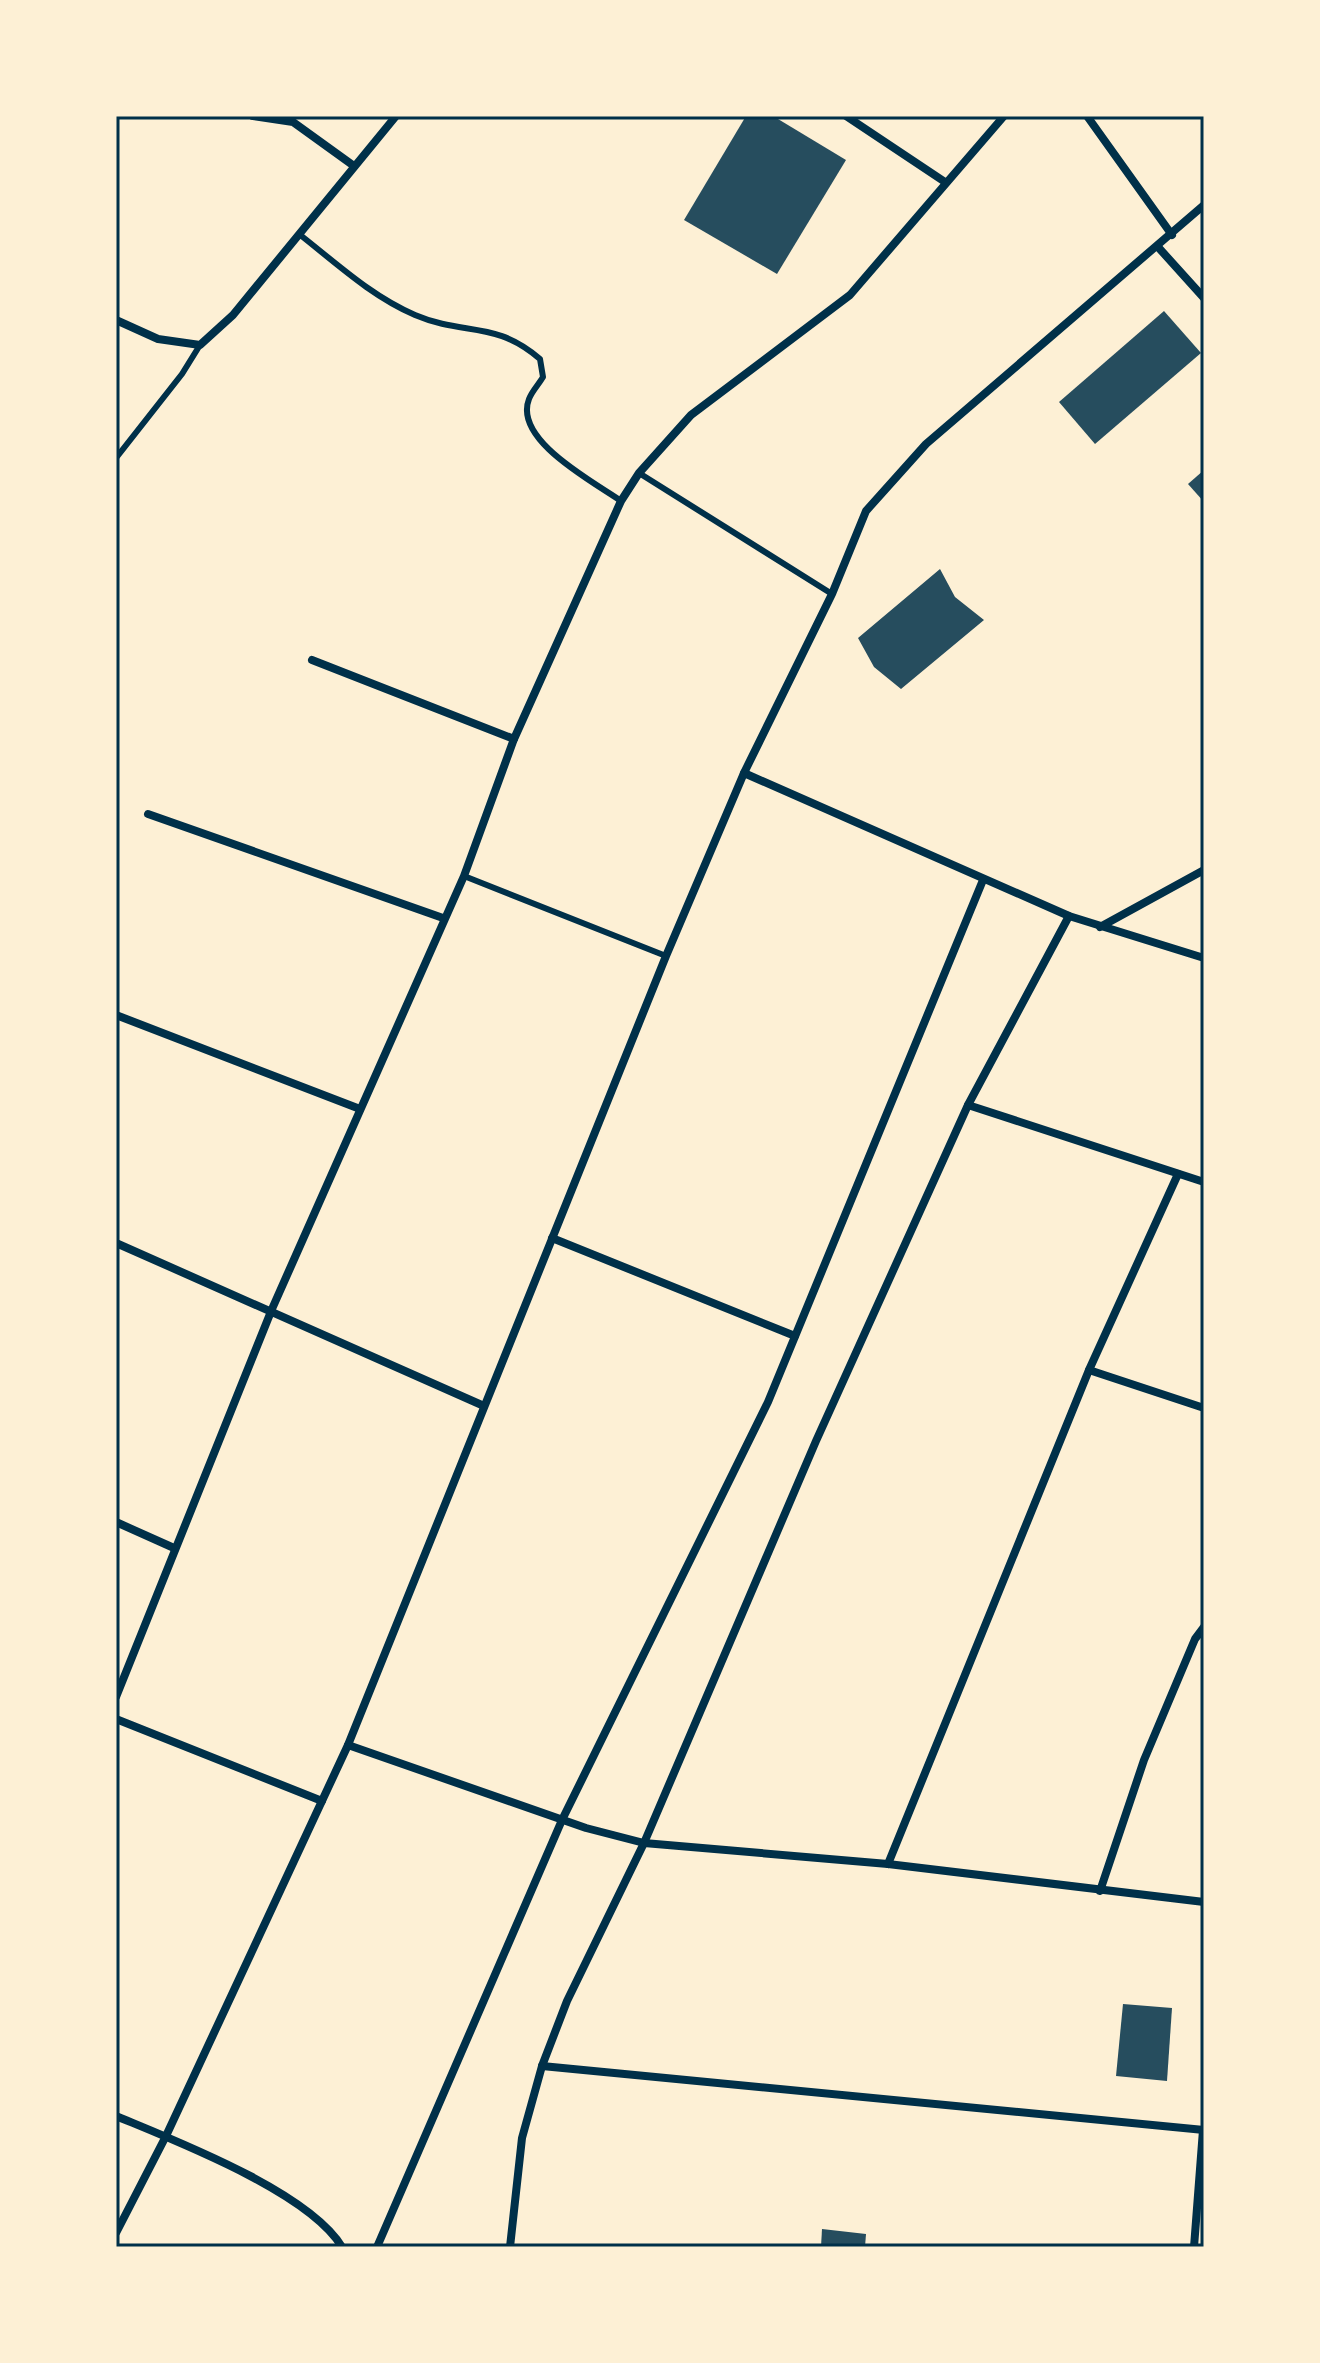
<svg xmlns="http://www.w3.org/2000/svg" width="1320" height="2363" font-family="Signika,sans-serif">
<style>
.building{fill:#264d5e}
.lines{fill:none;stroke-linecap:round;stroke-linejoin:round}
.service{stroke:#003049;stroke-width:6}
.minor{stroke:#003049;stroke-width:8}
.neatline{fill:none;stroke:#003049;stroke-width:3}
</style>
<rect width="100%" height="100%" fill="#fdf0d5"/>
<g class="building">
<polygon points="746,116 773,116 846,160 777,274 684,220"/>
<polygon points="1164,311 1201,353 1095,444 1059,402"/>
<polygon points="1204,470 1204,502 1188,484"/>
<polygon points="940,569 955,597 984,620 901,689 874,667 858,638"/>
<polygon points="1123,2004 1172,2008 1167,2081 1116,2076"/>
<polygon points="822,2229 866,2234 865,2247 821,2247"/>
</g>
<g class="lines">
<g class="service">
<path d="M299,234C336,263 371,296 415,315C464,336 495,320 540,359L543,377C539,384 532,391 529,399C513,440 594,482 621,501"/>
<polyline points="116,458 182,374 200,345"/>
<polyline points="639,473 832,594"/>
<polyline points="464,876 666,956"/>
</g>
<g class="minor">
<polyline points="253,116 293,122 354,166"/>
<polyline points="846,116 945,182"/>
<polyline points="1087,116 1172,235"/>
<polyline points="1158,247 1204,298"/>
<polyline points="116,320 158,339 200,345 233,315 396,116"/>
<polyline points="312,660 514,739"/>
<polyline points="744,773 1069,916 1204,958"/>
<polyline points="148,814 443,918"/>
<polyline points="1100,927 1204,870"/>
<polyline points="116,1015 360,1109"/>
<polyline points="968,1105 1204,1182"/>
<polyline points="552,1238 795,1336"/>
<polyline points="116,1243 484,1406"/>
<polyline points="1089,1370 1204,1408"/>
<polyline points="116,1522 174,1548"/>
<polyline points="116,1697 272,1309 464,876 514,739 621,501 639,473 691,415 850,295 1004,116"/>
<polyline points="116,1719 322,1801"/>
<polyline points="348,1745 586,1828 644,1843 888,1864 1204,1902"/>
<polyline points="888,1864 1089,1370 1178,1174"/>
<polyline points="1100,1891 1144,1760 1195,1639 1204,1627"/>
<polyline points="542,2066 1204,2130"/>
<path d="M116,2116C176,2141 309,2192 342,2247"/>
<polyline points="116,2233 166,2136 348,1745 666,956 744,773 832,594 866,511 926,444 1204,205"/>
<polyline points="377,2247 562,1820 768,1402 983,880"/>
<polyline points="510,2247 522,2138 542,2066 567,2001 644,1843 816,1441 968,1105 1069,916"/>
<polyline points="1194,2247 1203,2130"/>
</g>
</g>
<rect width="1320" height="2363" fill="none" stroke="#fdf0d5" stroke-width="236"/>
<rect x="118" y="118" width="1084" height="2127" class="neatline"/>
</svg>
